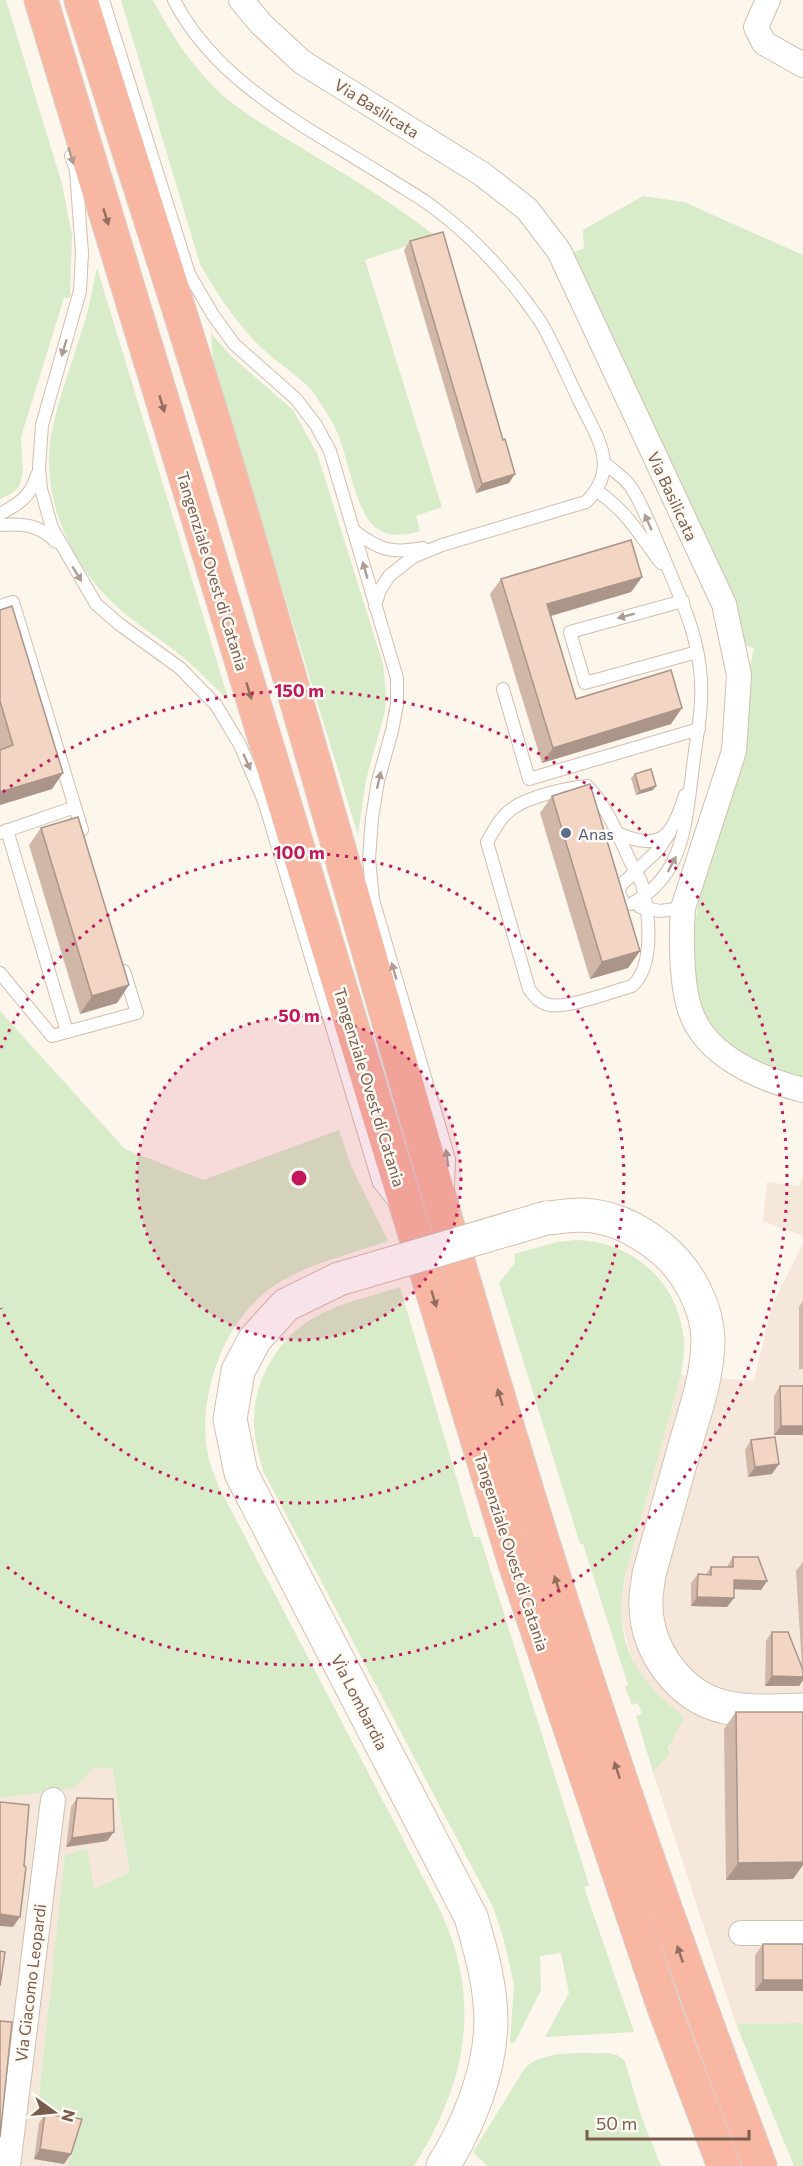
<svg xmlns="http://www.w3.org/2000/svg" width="803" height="2166" font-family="Commissioner,sans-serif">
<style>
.residential{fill:#f5e8da}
.green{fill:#d8ecc9}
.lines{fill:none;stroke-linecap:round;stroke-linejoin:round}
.lane-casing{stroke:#d1beb0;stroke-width:14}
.street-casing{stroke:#d1beb0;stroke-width:26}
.secondary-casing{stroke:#d6c0b0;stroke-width:35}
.highway-casing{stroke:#dad1cd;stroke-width:35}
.lane{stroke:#fff;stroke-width:12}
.street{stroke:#fff;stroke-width:24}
.secondary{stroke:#fff;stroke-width:33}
.highway{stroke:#f7b7a3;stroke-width:33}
.secondary-bridge-casing{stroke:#d6c0b0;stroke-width:35;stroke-linecap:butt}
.secondary-bridge{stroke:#fff;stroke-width:33}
.wall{fill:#d1b7a8}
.shaded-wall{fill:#aa9588}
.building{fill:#f3d5c3;stroke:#aa9588;stroke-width:1.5}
.oneway{fill:#af9d94}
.oneway2{fill:#936e5e}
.ring{fill:none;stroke:#c2185b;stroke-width:3;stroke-dasharray:3 6}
.service-dot{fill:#5c6f8a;stroke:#fffaf3;stroke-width:2}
.labels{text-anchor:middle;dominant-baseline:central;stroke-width:5;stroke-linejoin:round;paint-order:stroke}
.street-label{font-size:16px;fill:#7a5c4d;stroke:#fffaf3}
.service-label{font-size:16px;fill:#4e5e75;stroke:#fffaf3;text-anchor:start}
.centre{fill:#c2185b;stroke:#fffaf3;stroke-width:3}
.ring-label{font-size:18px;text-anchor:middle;font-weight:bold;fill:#c2185b;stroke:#fffaf3;stroke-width:5;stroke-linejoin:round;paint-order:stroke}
</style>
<rect width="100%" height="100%" fill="#fdf6ec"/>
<g class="residential">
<polygon points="803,1176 803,1236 763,1221 767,1182 800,1186"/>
<polygon points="803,1243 803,2023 736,2024 653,1772 670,1754 663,1700 649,1686 638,1671 630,1653 621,1618 622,1597 625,1576 681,1375 754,1381 772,1306"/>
<polygon points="94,1768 112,1768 130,1872 94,1889 37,2116 81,2126 67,2166 0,2166 0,1798 74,1788"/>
</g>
<g class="green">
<polygon points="0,0 6,0 62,184 72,235 70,298 64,298 21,437 23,471 19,487 12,493 0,499"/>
<path d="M121,0H153C171,34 191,65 219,92C240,111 266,126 290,141C339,171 390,200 435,236L365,260L442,507L416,516L420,531C404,536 386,538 373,525C355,508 348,457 337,432C333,421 325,411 319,401C307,380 282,367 265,351C238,326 218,296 200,264Z"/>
<polygon points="643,196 684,202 803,255 803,1081 762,1068 712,1033 698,999 694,965 695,924 702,880 754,648 743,645 570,254 584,248 583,230"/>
<path d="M97,268L229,701C213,686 197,668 179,654C158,637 134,623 114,604C69,561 39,494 52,431C60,392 75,355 86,317C91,301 93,284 97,268Z"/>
<polygon points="211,333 231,356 293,410 317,453 383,664 386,693 385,711 366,780 358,835 213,363"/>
<path d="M0,1011L125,1149L203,1180L339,1130L351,1166L388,1241C351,1254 310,1263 277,1284C225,1316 198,1392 207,1450C209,1462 214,1474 218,1485L441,1912C445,1923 451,1935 454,1946C479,2027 457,2097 414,2166H67L81,2126L37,2116L65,1855L87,1849L94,1889L130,1872L112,1768H94L74,1788L0,1798Z"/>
<path d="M575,1240C629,1241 675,1277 683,1333C686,1347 683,1361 681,1375L625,1576C613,1643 633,1676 684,1717L668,1748L670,1754L653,1772L636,1716L642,1714L638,1703L632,1705L625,1687L628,1685L583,1544H580L499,1283L515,1263L514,1254L557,1242Z"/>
<path d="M400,1287L474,1537H480L589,1885L584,1887L634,2032L545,2037L569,1993L561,1953L540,1956L541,1990L515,2042L510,2043L514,1984L503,1937L492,1905L263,1471C260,1459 256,1447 255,1435C248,1389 276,1337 317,1316C342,1302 373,1296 400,1287Z"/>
<polygon points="803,2023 803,2166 794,2166 736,2024"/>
<path d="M608,2053L617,2055L625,2061L640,2113L661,2166H487L473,2152L525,2068C546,2049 581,2054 608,2053Z"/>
</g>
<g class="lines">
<defs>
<g id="lane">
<polyline points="103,0 189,274 213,315 234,344 296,399 316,425 330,451 397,678 397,704 392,731 378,781 372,818 369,859 373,900 449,1159 448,1185"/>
<path d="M174,0C218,86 313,130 391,180C405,189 420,197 433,207C469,234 498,264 525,300C531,309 538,317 543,326C557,351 568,378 581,404C598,439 620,468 586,502L442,545L413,557L389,576L380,590L375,606"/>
<polyline points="71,156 76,170 82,253 80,291 42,425 39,468 41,489 52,528 96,604 119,624 180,668 216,705 240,745 264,801 379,1183 394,1202"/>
<path d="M604,463C614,471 624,477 631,487C645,509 654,535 664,558C681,601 698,632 701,680C703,713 695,743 692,775C685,828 683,876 631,904"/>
<path d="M597,491C629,513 638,534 661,563"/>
<path d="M0,514C19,504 31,496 37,475"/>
<path d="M0,525C23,523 40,525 56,542"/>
<path d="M353,530C379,550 391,554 423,548"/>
<polyline points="683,601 570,632 585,683 697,652"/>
<polyline points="0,606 13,602 82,830"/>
<polyline points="503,689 529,779 699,729"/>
<path d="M587,786C607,806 619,837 631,863C635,871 641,879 643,888C649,915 655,966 632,986C613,991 563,1011 546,1004C537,1001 534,995 529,989L487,842C494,830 501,816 513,808C530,796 567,788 587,786Z"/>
<polyline points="7,830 67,1032"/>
<polyline points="0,833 75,807"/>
<path d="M617,833C663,853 672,835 685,795"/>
<polyline points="622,899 619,894 620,886 659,849 670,832"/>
<polyline points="640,907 660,911 683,908"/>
<polyline points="0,973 52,1036 137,1013 124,971"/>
</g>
<g id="street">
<path d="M241,0L261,24L302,62L482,174L527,209L559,251L724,604L739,675L734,751L683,908C681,936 681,983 690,1010C705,1056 760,1079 803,1090"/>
<polyline points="768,0 756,27 764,43 803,65"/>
<polyline points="741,1933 803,1933"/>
<polyline points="8,2166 53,1800"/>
</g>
<g id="secondary">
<path d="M546,1218C558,1217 570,1215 582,1215C612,1216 639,1230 661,1248C687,1269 707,1306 708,1339C708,1376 695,1411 685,1446C673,1489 661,1532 649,1574C648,1585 645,1596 646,1606C647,1651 680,1697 725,1707C751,1713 777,1711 803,1710"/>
<path d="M339,1279L286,1305L255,1339L238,1371L230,1419L241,1473L471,1917C481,1951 491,1986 491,2022C490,2072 469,2124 443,2166"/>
</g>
<g id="highway">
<polyline points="41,0 514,1561 663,2005 724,2166"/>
<path d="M81,0C133,167 188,333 238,501C342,851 437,1203 546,1552C611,1759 683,1963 760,2166"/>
</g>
</defs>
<use href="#lane" class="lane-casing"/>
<use href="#street" class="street-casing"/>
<use href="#secondary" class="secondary-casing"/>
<use href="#highway" class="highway-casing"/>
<use href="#lane" class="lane"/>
<use href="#street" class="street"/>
<use href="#secondary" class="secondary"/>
<use href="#highway" class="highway"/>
<defs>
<polyline id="secondary-bridge" points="339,1279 546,1218"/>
</defs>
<use href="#secondary-bridge" class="secondary-bridge-casing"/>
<use href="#secondary-bridge" class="secondary-bridge"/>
</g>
<g class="wall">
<polygon points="410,241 509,483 476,493 404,250"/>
<polygon points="642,577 631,592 551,616 576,699 671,724 542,763 490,594 501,579"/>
<polygon points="0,610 52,789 0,805"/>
<polygon points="635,774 653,790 636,795 631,778"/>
<polygon points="552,796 640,951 628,968 590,979 540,813"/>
<polygon points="41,828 129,985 117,1003 80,1014 29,845"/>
<polygon points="803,1301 803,1369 799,1369 799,1307"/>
<polygon points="780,1386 803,1435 774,1435 774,1396"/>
<polygon points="751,1440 772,1474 748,1477 745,1450"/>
<polygon points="733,1557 767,1581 761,1590 734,1589 727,1607 691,1606 691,1583 698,1574 706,1574 711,1567 727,1567"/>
<polygon points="803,1562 803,1680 799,1686 765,1686 766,1641 772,1632 802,1667 796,1571"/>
<polygon points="736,1712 793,1879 726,1880 724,1729"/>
<polygon points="77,1798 107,1841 66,1847 71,1807"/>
<polygon points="763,1944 803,1944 803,1991 755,1991 755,1955"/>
<polygon points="45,2114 64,2164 34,2159 39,2123"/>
</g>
<g class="shaded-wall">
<polygon points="515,474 509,483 476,493 482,484"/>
<polygon points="642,577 631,592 537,620 547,604"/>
<polygon points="682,708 671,724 542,763 553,748"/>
<polygon points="63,773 52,789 0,805 0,792"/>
<polygon points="656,786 653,790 636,795 640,791"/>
<polygon points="640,951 628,968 590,979 602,962"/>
<polygon points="129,985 117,1003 80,1014 92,996"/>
<polygon points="781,1426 803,1426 803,1435 774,1435"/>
<polygon points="779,1464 772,1474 748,1477 755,1467"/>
<polygon points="734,1580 767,1581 761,1590 728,1589"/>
<polygon points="697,1597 734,1598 727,1607 691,1606"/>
<polygon points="772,1676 803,1677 803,1680 799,1686 765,1686"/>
<polygon points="114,1832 107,1841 66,1847 72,1838"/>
<polygon points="803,1862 803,1865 793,1879 726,1880 738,1863"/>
<polygon points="0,1914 20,1917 13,1927 0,1926"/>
<polygon points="763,1980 803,1980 803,1991 755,1991"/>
<polygon points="40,2149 71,2154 64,2164 34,2159"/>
</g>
<g class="building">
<polygon points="443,232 503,440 505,439 515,474 482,484 410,241"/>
<polygon points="631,540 642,577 547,604 576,699 671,670 682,708 553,748 501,579"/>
<polygon points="12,606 63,773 0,792 0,750 13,745 0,701 0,610"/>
<polygon points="651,769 656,786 640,791 635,774"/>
<polygon points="590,784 640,951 602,962 552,796"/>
<polygon points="78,817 129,985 92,996 41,828"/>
<polygon points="780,1386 803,1386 803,1426 781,1426"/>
<polygon points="775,1437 779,1464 755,1467 751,1440"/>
<polygon points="733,1557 758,1557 767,1581 734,1580 734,1598 697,1597 698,1574 711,1575 711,1567 733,1567"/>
<polygon points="772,1632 788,1632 803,1670 803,1677 772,1676"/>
<polygon points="736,1712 803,1712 803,1862 738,1863"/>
<polygon points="77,1798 113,1799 114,1832 72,1838"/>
<polygon points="0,1802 29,1805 24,1866 26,1867 20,1917 0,1914"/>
<rect x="763" y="1944" width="40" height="36"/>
<polygon points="0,1951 5,1952 0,1986"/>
<polygon points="0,2021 12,2022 0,2137"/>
<polygon points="45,2114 82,2119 71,2154 40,2149"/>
</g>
<defs><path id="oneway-solid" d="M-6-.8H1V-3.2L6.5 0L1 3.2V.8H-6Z" transform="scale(1.5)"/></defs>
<g class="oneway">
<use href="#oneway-solid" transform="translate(71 156) rotate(73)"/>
<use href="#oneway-solid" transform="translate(64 348) rotate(107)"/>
<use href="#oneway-solid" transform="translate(648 522) rotate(-114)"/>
<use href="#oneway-solid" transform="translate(365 570) rotate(-106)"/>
<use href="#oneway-solid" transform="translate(77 574) rotate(59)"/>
<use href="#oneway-solid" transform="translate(626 616) rotate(165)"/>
<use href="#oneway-solid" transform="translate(247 762) rotate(66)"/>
<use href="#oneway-solid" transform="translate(379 780) rotate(-77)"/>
<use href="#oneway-solid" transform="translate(672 864) rotate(-62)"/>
<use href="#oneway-solid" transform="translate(394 971) rotate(-106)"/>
<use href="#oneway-solid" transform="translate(447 1158) rotate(-98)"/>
</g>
<g class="oneway2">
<use href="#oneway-solid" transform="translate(106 217) rotate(73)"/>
<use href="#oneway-solid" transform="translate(162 404) rotate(73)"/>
<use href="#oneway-solid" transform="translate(249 691) rotate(73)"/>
<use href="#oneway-solid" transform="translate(434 1299) rotate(73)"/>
<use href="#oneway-solid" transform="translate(500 1397) rotate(-107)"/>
<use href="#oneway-solid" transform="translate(557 1584) rotate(-108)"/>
<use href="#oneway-solid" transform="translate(617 1770) rotate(-108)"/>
<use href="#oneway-solid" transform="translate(680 1954) rotate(-109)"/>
</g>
<circle cx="299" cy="1178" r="162" fill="#c2185b" fill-opacity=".12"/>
<g class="ring">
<circle cx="299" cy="1178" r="162"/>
<path d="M1 1048A325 325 0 1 1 1 1308"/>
<path d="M3 792A487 487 0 1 1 3 1564"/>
</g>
<circle class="service-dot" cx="566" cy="833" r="6"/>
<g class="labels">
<g class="street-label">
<text transform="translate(377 108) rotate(32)">Via Basilicata</text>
<text transform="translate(673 496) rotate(65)">Via Basilicata</text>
<text transform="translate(213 571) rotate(73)">Tangenziale Ovest di Catania</text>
<text transform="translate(370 1087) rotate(73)">Tangenziale Ovest di Catania</text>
<text transform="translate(512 1552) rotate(72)">Tangenziale Ovest di Catania</text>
<text transform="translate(360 1702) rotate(63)">Via Lombardia</text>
<text transform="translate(30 1983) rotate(-83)">Via Giacomo Leopardi</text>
</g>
<g class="service-label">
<text x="578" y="833">Anas</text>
</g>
</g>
<circle cx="299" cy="1178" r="9" class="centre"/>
<g class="ring-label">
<text x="299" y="697">150 m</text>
<text x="299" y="859">100 m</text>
<text x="299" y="1022">50 m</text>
</g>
<g transform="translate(54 2112) rotate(105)" stroke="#fffaf3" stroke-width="4.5" paint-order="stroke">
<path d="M0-4.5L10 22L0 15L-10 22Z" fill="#7a5c4d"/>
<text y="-9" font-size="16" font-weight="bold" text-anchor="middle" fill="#7a5c4d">N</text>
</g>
<path d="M587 2130v9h162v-9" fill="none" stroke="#7a5c4d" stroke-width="3"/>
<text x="596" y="2130" font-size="18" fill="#7a5c4d" stroke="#fffaf3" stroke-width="4.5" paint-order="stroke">50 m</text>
</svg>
